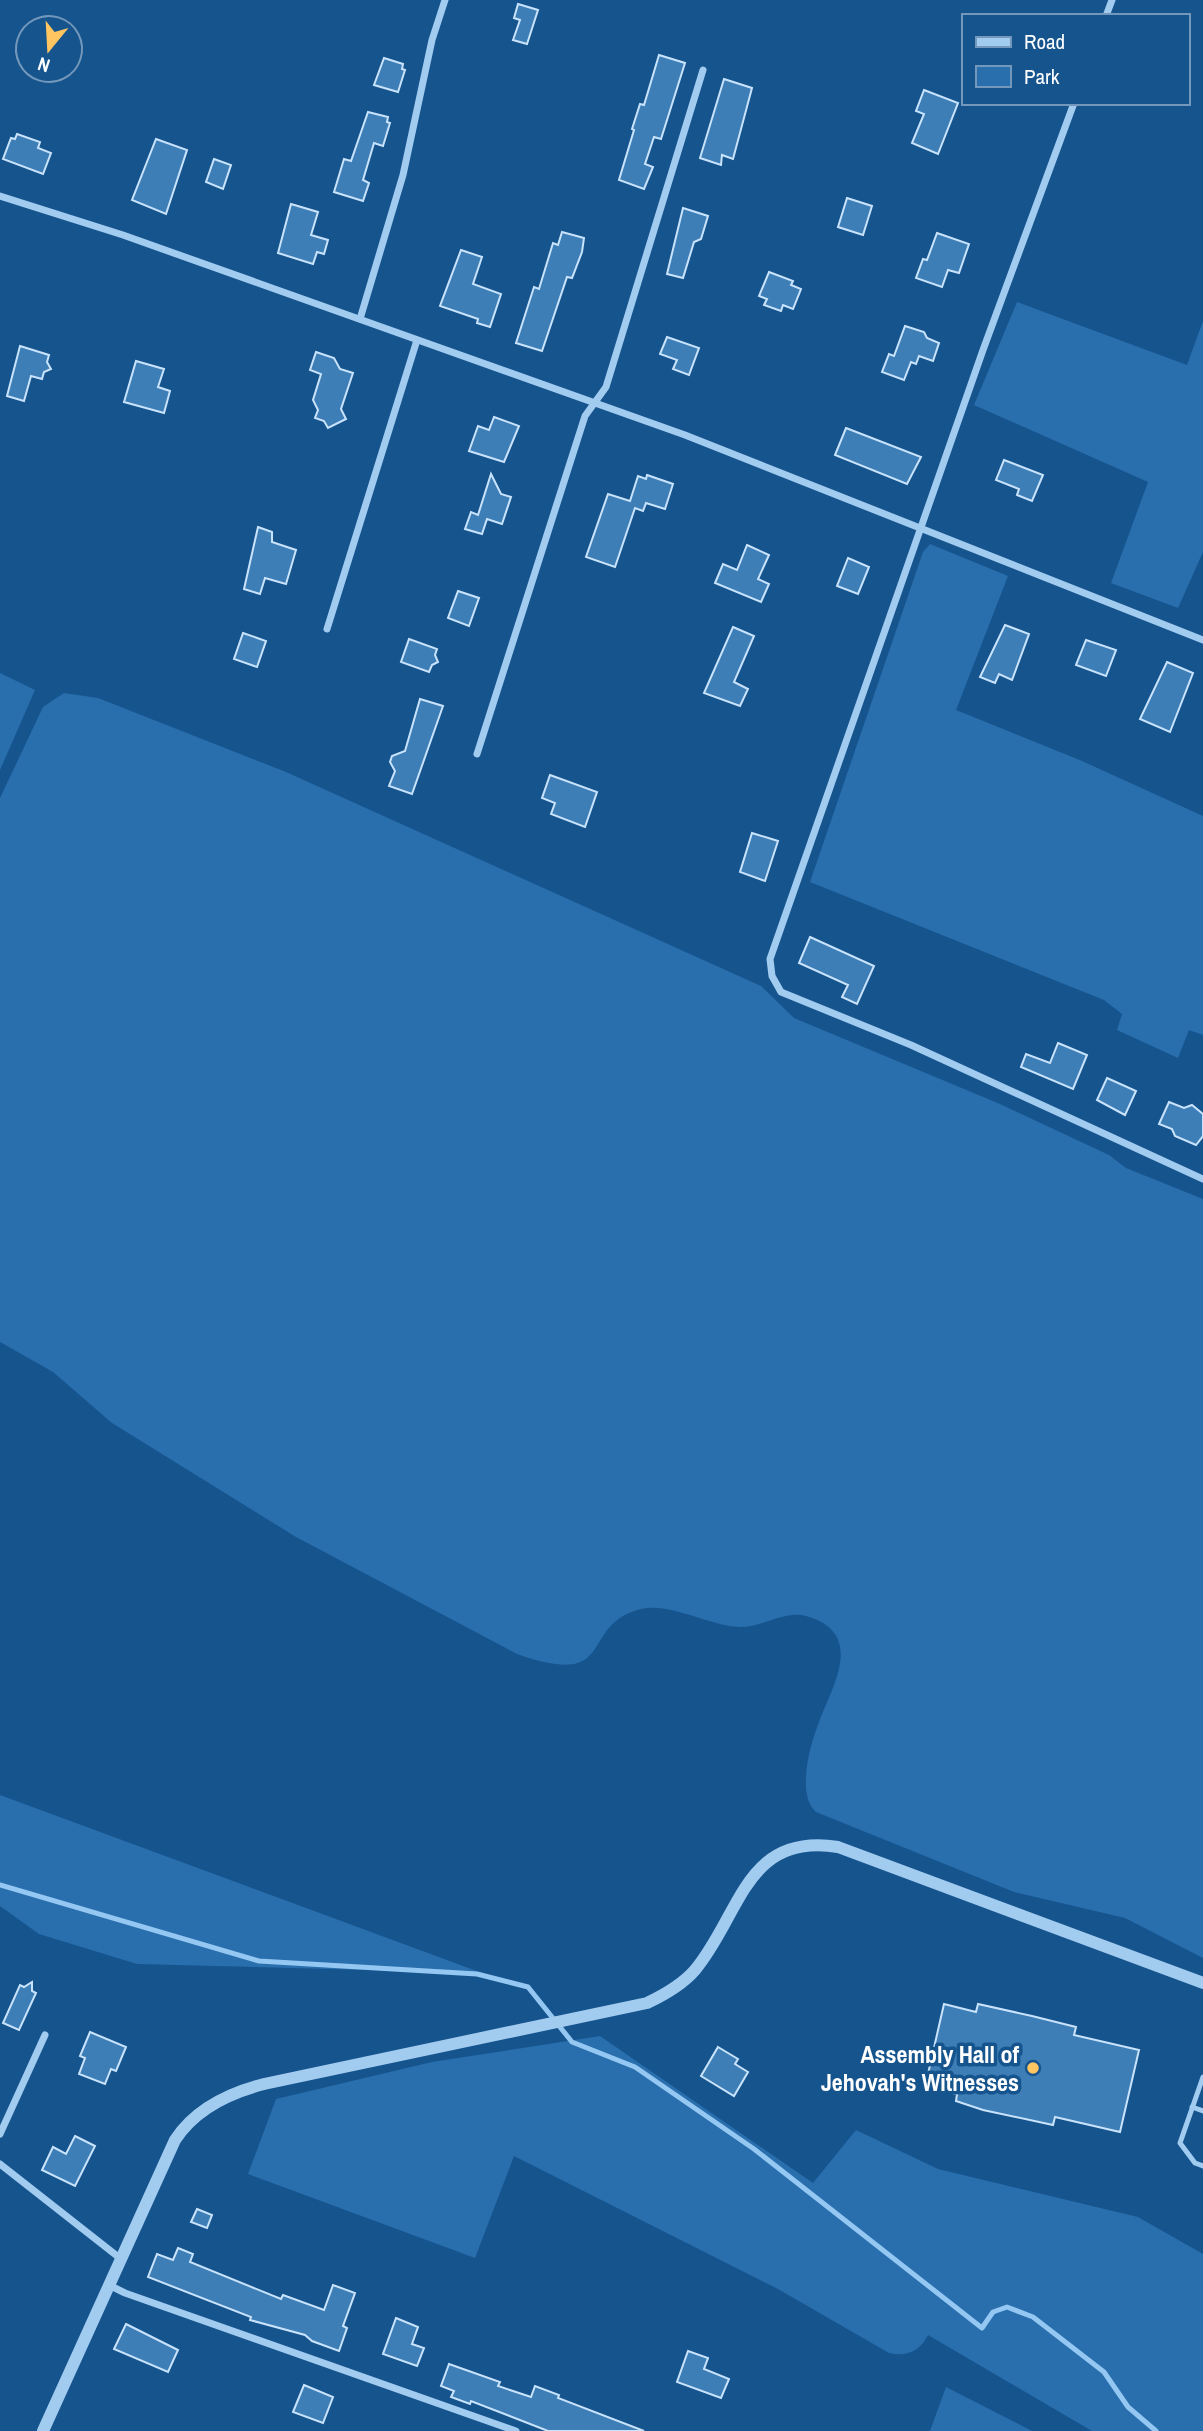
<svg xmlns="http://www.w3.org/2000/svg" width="1203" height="2431" font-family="'Archivo Narrow',sans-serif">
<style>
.green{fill:#296ead}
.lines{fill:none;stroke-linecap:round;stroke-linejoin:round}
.stream{stroke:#94c7f2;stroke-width:5}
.building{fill:#3e7eb7;stroke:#c8e3fb;stroke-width:2}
.service{stroke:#a2cbf0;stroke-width:5}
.minor{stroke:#a2cbf0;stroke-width:7}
.tertiary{stroke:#a2cbf0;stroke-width:12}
.poi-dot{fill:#ffc560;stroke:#16548e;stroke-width:2.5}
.labels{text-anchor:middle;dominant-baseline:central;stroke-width:7;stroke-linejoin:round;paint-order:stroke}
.poi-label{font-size:24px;font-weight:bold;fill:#fff;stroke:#16548e;text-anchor:end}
</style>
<rect width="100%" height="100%" fill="#16548e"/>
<g class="green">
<polygon points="1017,302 1187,365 1203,321 1203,552 1178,608 1111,583 1148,482 974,405"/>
<polygon points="930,544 1008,576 956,710 1082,761 1203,816 1203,1035 1189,1030 1178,1058 1117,1030 1122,1014 1104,1000 810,882 923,552"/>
<polygon points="0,673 35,690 0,770"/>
<path d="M64,693L98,698L286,772L761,986L794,1018L1000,1104L1109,1155L1126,1168L1203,1199V1958L1125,1918L1014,1892L816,1812C796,1794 810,1745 819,1722C833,1685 866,1633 806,1616C785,1610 761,1628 739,1627C707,1625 670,1602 641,1609C577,1625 620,1690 517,1654L296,1537L112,1423L53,1372L0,1342V798L43,707Z"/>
<polygon points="0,1795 482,1973 137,1964 39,1934 0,1906"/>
<path d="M600,2036L813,2183L856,2130L938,2169L1138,2217L1203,2254V2431H1092L928,2335C920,2351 907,2357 889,2353L778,2289L514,2156L475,2258L248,2174L276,2099L432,2062Z"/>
<polygon points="946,2387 1032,2431 930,2431"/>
</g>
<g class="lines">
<polyline class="stream" points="0,1885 259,1961 477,1974 528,1987 572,2042 635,2067 754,2149 982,2328 993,2312 1007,2307 1033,2317 1104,2372 1128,2407 1156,2431"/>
</g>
<g class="building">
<polygon points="518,4 538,10 527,44 513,40 520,20 514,18"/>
<polygon points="659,55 685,63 661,139 654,137 645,164 653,167 644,189 619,180 634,130 632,129 640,104 644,105"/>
<polygon points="384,58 403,64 402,69 405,70 398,92 374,85"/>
<polygon points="724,79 752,88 733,159 722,155 721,165 700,158"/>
<polygon points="924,90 958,103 938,154 912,143 924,114 916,111"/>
<polygon points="368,112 388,117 387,122 390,123 383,146 374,143 363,180 369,183 363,201 334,192 344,159 351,161"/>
<polygon points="17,134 40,142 38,148 51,153 43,174 3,159 11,138 15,139"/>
<polygon points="156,139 187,150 166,214 132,200"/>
<polygon points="214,159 231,165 223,189 206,182"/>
<polygon points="847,198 872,206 863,235 838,227"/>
<polygon points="291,204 318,212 311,235 328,240 324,254 317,252 313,264 278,253"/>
<polygon points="683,208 708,216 701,239 694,242 683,278 667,274"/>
<polygon points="562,232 584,238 582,252 572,278 567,277 542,351 516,343 534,287 539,289 553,243 558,245"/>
<polygon points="937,233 969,244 959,273 948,270 942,287 916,278 923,259 927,260"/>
<polygon points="461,250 482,257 473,284 501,294 490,327 477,323 478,319 440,306"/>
<polygon points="769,272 793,281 791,285 801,289 793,309 783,305 781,311 764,305 767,299 759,296"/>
<polygon points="905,326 924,332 927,338 939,343 933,361 919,356 916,364 911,362 904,380 882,372 889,354 894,356"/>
<polygon points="667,337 699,348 689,375 673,369 677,360 660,354"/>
<polygon points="20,346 49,355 47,362 51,369 44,372 42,379 31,376 24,401 7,396"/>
<polygon points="316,352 334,358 340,369 353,373 341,409 346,419 328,428 324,421 315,418 318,410 313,400 321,374 310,370"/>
<polygon points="136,361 164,369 158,387 170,391 164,413 124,402"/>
<polygon points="494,417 519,426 504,462 469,451 478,426 489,430"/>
<polygon points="846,428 921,457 907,484 835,455"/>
<polygon points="1004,460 1043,475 1032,501 1017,495 1019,489 996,480"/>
<polygon points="491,474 501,494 511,497 502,524 487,519 482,534 465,529 471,512 478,515"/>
<polygon points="647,475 673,484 665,509 646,503 643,511 635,508 615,567 586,557 608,494 630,501 638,476 646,479"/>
<polygon points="258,527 272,532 272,542 296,550 286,584 265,578 260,594 244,589"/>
<polygon points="747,545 769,555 758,579 769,584 761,602 715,583 723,564 737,570"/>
<polygon points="848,558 869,567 858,594 837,586"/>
<polygon points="458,591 479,598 469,626 448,618"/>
<polygon points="1005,625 1029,634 1012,680 999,674 995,683 980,677"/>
<polygon points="733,627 754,636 734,682 748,689 740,706 704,693"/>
<polygon points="243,633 266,641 257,667 234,659"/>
<polygon points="409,639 437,649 435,655 438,662 432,665 429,672 401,662"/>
<polygon points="1086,640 1116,650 1106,676 1076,665"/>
<polygon points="1167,662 1193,673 1170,732 1140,719"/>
<polygon points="420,699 443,706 412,794 389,786 395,771 390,762 392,756 405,751"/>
<polygon points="550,775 597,792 585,827 551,814 555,803 542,798"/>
<polygon points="752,833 778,841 765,881 740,872"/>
<polygon points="810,937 874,966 857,1004 842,997 848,985 799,963"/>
<polygon points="1058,1043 1087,1055 1073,1089 1021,1067 1026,1054 1050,1063"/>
<polygon points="1107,1078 1136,1091 1125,1115 1097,1100"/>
<polygon points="1169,1102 1184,1108 1192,1105 1203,1114 1203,1136 1196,1145 1175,1136 1172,1129 1159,1124"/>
<polygon points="32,1982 32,1991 36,1993 19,2030 3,2023 20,1985 24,1987"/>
<polygon points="944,2004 976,2012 978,2004 1032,2016 1076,2027 1074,2035 1139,2050 1120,2132 1055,2117 1053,2125 983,2110 956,2101 957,2094 925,2087"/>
<polygon points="90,2032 126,2047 116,2071 111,2069 105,2084 79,2074 85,2058 80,2056"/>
<polygon points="718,2047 738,2059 735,2064 748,2072 734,2096 701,2076"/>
<polygon points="75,2136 95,2146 75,2186 42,2170 53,2147 66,2154"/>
<polygon points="197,2209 212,2215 207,2228 191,2222"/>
<polygon points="178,2248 193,2254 190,2262 281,2299 283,2295 324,2310 333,2285 355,2293 343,2326 347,2328 339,2351 312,2341 305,2335 250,2320 251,2317 148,2277 157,2254 173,2260"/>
<polygon points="396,2318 418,2327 412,2344 424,2348 417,2366 383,2354"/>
<polygon points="126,2324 178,2350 168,2372 114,2349"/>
<polygon points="688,2351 708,2358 704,2369 729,2379 721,2398 677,2382"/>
<polygon points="449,2364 500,2382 498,2386 531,2397 535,2386 559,2395 558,2398 644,2431 548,2431 471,2401 470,2404 451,2397 454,2391 441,2386"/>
<polygon points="304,2385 333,2397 323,2423 293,2412"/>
</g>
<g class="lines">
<g class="service">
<polyline points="1203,2077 1180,2143 1195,2163 1203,2166"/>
<polyline points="1192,2107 1203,2111"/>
</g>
<g class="minor">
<polyline points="1106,16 1112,0"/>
<polyline points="1074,103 983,350 770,959 772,976 781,992 911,1045 1203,1179"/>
<polyline points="0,196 123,235 685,435 1203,640"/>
<polyline points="360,319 403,175 432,40 445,0"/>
<polyline points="327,629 417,340"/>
<polyline points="477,754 585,416 606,387 703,70"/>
<polyline points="0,2134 45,2035"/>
<polyline points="0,2164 121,2259"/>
<polyline points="109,2285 125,2293 516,2431"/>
</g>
<path class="tertiary" d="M43,2431L175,2140C195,2109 229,2093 264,2084L647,2003C664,1995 682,1985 695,1970C741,1915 745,1832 838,1847L1203,1983"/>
</g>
<circle class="poi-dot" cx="1033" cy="2068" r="7"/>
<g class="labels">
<g class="poi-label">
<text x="1019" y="2054">Assembly Hall of<tspan x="1019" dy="28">Jehovah's Witnesses</tspan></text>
</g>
</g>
<rect x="962" y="14" width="228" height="91" fill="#16548e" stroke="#7398bb" stroke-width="2"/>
<rect x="976" y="37" width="35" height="10" fill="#a2cbf0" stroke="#7398bb" stroke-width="2"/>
<text x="1024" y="49" font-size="21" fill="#ffffff">Road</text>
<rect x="976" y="66" width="35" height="21" fill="#296ead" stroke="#7398bb" stroke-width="2"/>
<text x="1024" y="84" font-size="21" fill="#ffffff">Park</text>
<g transform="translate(49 49) rotate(198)"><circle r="33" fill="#16548e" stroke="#7398bb" stroke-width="2"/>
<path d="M0-5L12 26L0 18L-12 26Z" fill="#ffc560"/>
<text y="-10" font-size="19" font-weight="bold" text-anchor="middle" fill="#ffffff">N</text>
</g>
</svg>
